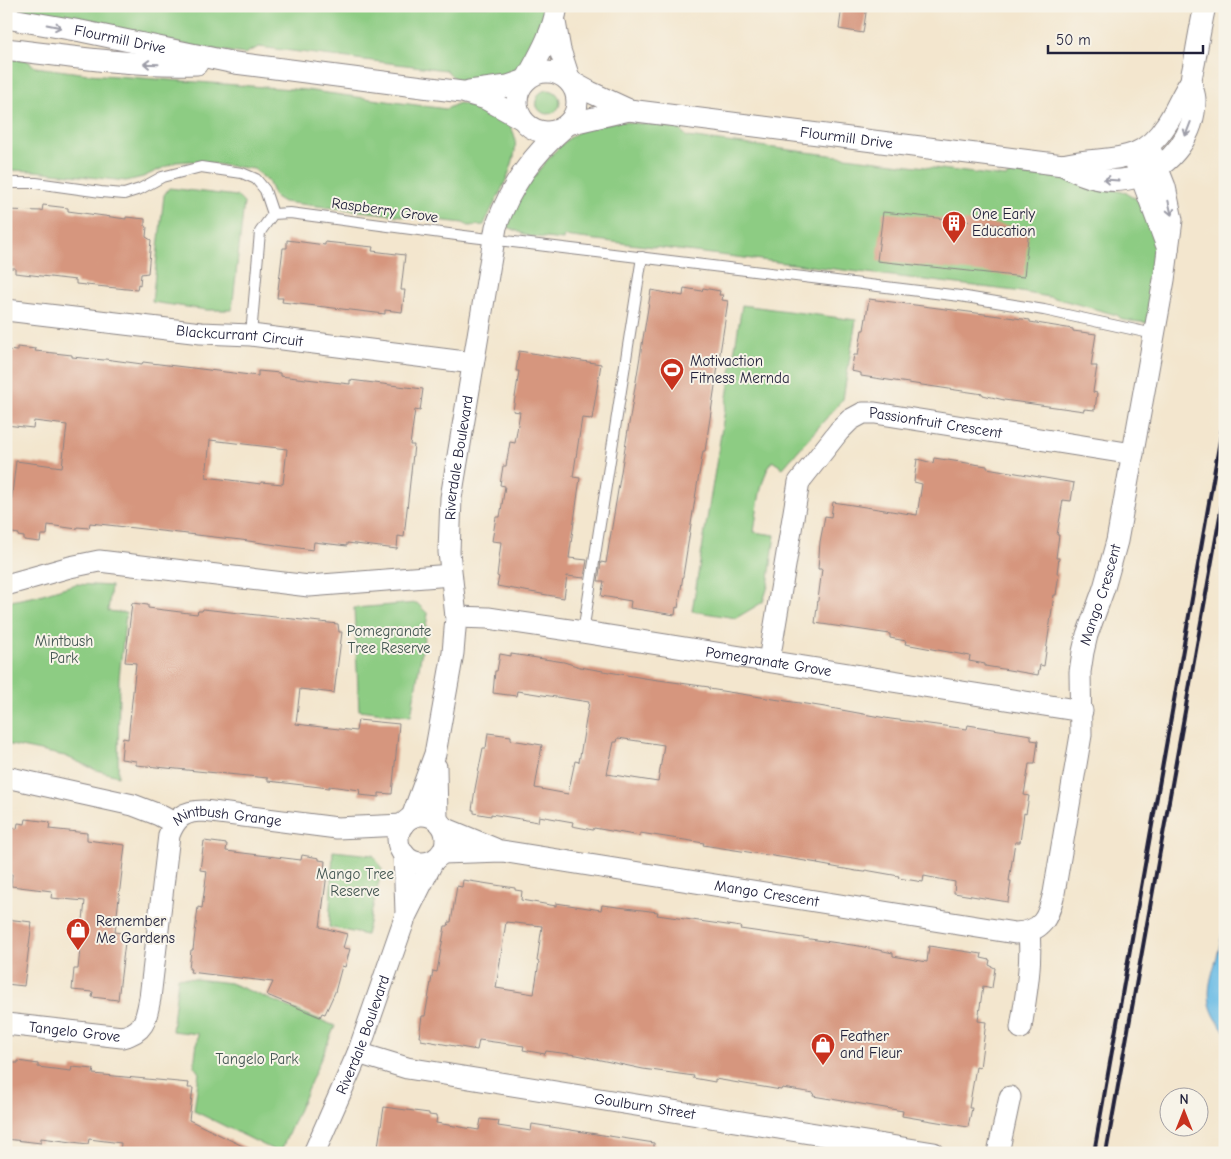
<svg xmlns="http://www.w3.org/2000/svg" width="1231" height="1159" font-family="'Comic Neue',sans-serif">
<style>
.green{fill:#8dcc83;stroke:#58775f}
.water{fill:#69bbe5;stroke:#466e90}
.building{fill:#d6967e;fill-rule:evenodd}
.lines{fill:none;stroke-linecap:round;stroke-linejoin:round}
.service-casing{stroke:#8a8484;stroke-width:12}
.minor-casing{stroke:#8a8484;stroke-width:23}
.service{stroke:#fff;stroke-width:10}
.minor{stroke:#fff;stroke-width:21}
.rail{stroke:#22223b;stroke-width:4}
.oneway{stroke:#9c9ca7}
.labels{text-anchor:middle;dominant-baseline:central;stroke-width:4;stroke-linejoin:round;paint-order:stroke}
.street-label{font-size:15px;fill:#22223b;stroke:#f7f3e8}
.poi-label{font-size:15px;fill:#22223b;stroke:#f7f3e8;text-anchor:start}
.park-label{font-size:15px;fill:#425551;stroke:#f7f3e8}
</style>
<rect width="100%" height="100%" fill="#f7f3e8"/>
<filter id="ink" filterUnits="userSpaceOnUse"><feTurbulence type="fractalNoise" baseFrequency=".02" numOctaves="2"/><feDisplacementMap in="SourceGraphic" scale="10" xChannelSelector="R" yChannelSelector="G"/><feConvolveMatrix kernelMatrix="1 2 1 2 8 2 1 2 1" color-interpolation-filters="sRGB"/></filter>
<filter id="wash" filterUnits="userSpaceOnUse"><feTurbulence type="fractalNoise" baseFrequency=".0096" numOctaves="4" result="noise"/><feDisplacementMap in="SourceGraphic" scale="20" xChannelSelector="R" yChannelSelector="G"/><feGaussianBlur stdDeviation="1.12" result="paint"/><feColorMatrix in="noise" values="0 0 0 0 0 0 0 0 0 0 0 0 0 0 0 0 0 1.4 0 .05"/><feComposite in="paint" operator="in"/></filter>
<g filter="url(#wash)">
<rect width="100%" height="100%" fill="#f3e6ce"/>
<g class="green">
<polygon points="6,6 547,6 539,36 526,62 516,71 504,78 474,82 457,81 446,70 259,47 244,54 193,46"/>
<path d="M6,59L27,60L35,67L88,74L305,90L446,109L459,103C473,107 493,111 505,121C534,144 494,200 484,225L469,226L463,223L283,202L275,197L268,181L254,169L191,161L176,162L143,177L126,181L35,171L6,170Z"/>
<circle cx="548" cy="102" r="12"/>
<path d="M619,121L679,128L687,137L1005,177L1018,170L1063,178L1127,193L1135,198L1143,206L1154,237L1157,259L1148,323L1123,320L1117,315L1055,298L1015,291L564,236L563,240L528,236L506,226C519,196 551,145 582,130C593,125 608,124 619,121Z"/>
<polygon points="169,188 237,196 244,203 232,310 207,310 152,302 164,195"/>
<path d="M742,305L856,320L843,399L783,468L772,461C759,481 758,508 754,532L775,535L768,586L763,602L736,618L692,611Z"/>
<polygon points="76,584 111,586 108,611 126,613 119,678 118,776 96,770 65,756 6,744 6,602 36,596"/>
<polygon points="417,603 428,614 411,716 359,710 354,608"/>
<polygon points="333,851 373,855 382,869 366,935 329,927"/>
<polygon points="178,977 230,983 335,1026 280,1153 194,1111 199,1073 194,1066 198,1034 172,1031"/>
</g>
<path class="water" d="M1225,914V1031C1201,1003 1209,985 1218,953C1222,940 1223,927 1225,914Z"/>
<g id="blocks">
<g class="building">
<polygon points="842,6 867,6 863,33 839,29"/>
<polygon points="43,205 68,208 68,211 126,219 126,217 145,219 145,226 147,227 146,237 151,240 148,273 141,274 140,285 138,284 137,290 76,284 76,280 15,273 15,268 6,268 6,210 42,211"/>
<polygon points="883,212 1029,228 1024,277 877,261"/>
<polygon points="287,240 325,245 325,242 354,245 373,247 372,251 405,255 401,290 405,290 402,312 385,310 385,314 282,302 283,298 277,298 283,248 287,248"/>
<polygon points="684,288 702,291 703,288 720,291 719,295 723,295 722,300 728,301 705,451 703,451 697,486 678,608 676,607 675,615 630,608 631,601 601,596 604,581 598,581 601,562 606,563 651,290 683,296"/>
<polygon points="869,299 1030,320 1030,322 1073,329 1073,331 1096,334 1091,366 1097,366 1093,392 1097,393 1095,410 1084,409 1084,411 1004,400 983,395 983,394 861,376 861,373 851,371 854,355 858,355 862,330 864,330"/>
<path d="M17,347L36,349L35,351L72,355V357L104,360L105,359L142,364L143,362L258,376V371L280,373V376L350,384V380L423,389L420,411L415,410L410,445H414L404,537L398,536L397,549L347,543V546L314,542L313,550L241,540L90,523L89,528L77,527V529L48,525L47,535H41L40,542L24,540V537L18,536L19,534L6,532V511H10L16,461L62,467L67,425L34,421L33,428L6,425V350L17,351ZM210,440L287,449L283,484L261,482V484L206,477Z"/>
<polygon points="519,351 601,364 592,419 582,418 573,477 580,478 569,558 587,560 584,578 567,576 564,598 497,586 499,577 497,576 501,542 492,541 496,517 500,517 505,486 500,485 503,466 506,466 510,442 515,443 520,412 513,411 519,371 516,371"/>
<polygon points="934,458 987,466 987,468 993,469 1074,483 1071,501 1063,500 1057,535 1059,535 1056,558 1059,558 1057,573 1059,573 1056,595 1054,595 1044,666 1040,665 1038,675 985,666 985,664 969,661 970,656 905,644 906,641 890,638 890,634 815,623 822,569 818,569 820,542 825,516 831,517 833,502 917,515 922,484 914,482 917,459 933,463"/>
<polygon points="132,603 148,605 148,608 197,614 198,611 202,611 203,609 338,624 339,632 342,632 334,693 300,689 296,724 356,731 358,720 399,724 392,794 379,793 379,797 359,795 360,790 329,786 329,788 268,781 268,778 136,765 136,761 121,759 123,738 128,739 136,663 125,662"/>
<path d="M500,654L511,656V654L564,662L580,667L644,678L709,687V689L825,707L891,719L967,729L968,725L1031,735V740L1038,741L1035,764H1029L1024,795L1029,796L1026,814L1024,813L1020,842H1015L1009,881H1011L1008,902L954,893L955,882L924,876L923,882L898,878L899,876L865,870V872L856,871L817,864L818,863L703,845L704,843L640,833V836L594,828L593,830L572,826L573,822L539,816L538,822L491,814V816L474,813V810H472L475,789L483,748H486L488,733L511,736V740L542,745L535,788L568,794L575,761L579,762L589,702L517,691L516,696L493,693L495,671H497ZM618,738L664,745L658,782L607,774L614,742H617Z"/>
<polygon points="26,819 50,822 49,829 87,833 87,840 125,845 115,932 126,934 118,1000 92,997 93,992 72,990 74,969 78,969 85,901 51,898 52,891 11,886 12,874 6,874 6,827 17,829 18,823 25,824"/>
<polygon points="204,841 227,844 226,851 301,860 302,855 319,858 319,860 325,861 324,873 327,874 320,927 347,934 343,948 350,949 345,967 342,966 335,992 325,1014 322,1013 320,1017 267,995 273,982 190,972 191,969 189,969 191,950 193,950 198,907 202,908 207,871 200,870"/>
<path d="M463,880L515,888V890L522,891L521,900L556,906V903L601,910L602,905L658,912L657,915L741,927L740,929L859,946L893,953V956L927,962L929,946L982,954L981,958L990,960L989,965L995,968L992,988L983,986L978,1021L986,1022L980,1068L976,1067L969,1108H972L968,1127L902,1116L903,1111L813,1096L814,1093L782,1088L781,1090L715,1079V1082L693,1078L694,1076L643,1069L577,1055L546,1051L545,1054L523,1050L524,1046L479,1040L477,1050L421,1040V1037H419L422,1016H425L433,971L437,972L445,926H448L449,922H451L457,886L462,887ZM506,922L542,926L537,961L539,962L534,994L496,988Z"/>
<polygon points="6,919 32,922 24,986 6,984"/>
<polygon points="18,1061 38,1064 38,1067 71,1071 72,1067 94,1069 93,1074 189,1083 188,1088 193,1088 189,1120 257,1153 120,1153 121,1143 89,1139 88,1144 41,1138 41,1143 6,1139 6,1094 10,1063 18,1063"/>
<polygon points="384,1107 429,1113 429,1115 437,1116 436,1123 479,1130 481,1119 499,1121 498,1126 531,1131 532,1124 654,1143 654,1153 377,1153"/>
</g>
</g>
</g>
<g filter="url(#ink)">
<use href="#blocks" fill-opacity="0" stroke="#8a8484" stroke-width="1"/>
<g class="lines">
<defs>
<g id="service">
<polyline points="6,183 36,183 101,192 124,194 140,189 162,177 201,167 242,173 256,179 265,190 273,214"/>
<polyline points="251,335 260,232 273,214 290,213 464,236 960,296 1044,310 1154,334"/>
<polyline points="583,632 642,257"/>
</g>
<g id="minor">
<path id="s1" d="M6,18L81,31L235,63L462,92L486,99L522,119"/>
<polyline points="555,22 560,50 570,81"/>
<path d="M6,49C70,57 133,66 197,64"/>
<circle cx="547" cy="102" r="30"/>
<path d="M526,80C539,56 553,33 557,6"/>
<path id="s2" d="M570,81L590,92L629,110L1063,165C1106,154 1138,169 1166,125C1176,111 1181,95 1191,81"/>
<polyline points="469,91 508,86 526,80"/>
<polyline points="568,124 629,110"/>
<polyline points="1136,163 1168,249"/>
<path d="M1063,165C1087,179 1114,185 1140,176C1172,165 1195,134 1195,100C1195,94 1192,88 1191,82C1191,75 1194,66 1195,59C1198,41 1201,24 1205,6"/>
<path id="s3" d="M6,310L201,333L251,335L473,363"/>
<polyline points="6,585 70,567 99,561 309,586 451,575"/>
<path id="s4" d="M456,617L488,618L583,632L1082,711"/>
<path id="s5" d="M769,661L799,482L839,431L850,420L863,413H875L1133,454"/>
<polyline points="436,767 437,820"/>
<polyline points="6,777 133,805 159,815 174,823"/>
<circle cx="422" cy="839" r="24"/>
<path id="s6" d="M412,817L435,754L453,653L456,617L449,552L451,498L496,227C511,185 533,154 567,125"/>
<polyline points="444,828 495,849"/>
<path id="s7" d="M442,853L502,851L1015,933C1043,932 1048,918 1054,893L1081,735L1080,672L1083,652L1087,635L1104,588L1117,541L1164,280L1172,220L1165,187L1149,146"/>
<polyline points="404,854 406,913"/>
<path id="s8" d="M6,1024L122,1037C145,1032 146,1019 150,998L169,835C176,817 184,811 204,811L337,828L403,825"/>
<path d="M1021,1028C1026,995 1032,965 1029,932"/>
<path id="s9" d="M358,1053L407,1068L934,1153"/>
<path id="s10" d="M314,1153L358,1053L406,915L433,861"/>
<polyline points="998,1153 1010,1097"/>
</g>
</defs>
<use href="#service" class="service-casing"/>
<use href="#minor" class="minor-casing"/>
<use href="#service" class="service"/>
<use href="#minor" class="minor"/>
<g class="rail">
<polyline points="1094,1153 1225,412"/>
<polyline points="1106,1153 1225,488"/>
</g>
</g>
<defs><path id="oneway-shaft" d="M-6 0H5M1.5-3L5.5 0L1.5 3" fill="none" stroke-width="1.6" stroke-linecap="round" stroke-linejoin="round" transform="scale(1.25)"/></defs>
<g class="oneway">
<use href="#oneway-shaft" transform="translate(54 26) rotate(11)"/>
<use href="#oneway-shaft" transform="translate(151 64) rotate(-178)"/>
<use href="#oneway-shaft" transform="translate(1188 129) rotate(111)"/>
<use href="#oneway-shaft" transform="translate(1111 180) rotate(-176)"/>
<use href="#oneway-shaft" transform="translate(1170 208) rotate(77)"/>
</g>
</g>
<defs>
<symbol id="building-pin" viewBox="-11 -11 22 30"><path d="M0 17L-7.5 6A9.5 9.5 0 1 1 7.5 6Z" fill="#c8321e" stroke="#f7f3e8"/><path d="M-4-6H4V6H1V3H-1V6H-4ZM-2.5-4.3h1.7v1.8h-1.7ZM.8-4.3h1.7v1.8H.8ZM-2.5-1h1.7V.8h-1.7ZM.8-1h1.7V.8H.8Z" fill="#fff"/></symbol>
<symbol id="stadium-pin" viewBox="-11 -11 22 30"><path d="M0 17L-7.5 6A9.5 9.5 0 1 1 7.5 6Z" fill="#c8321e" stroke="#f7f3e8"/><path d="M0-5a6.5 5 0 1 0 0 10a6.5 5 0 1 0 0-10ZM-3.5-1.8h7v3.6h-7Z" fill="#fff"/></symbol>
<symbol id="shop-pin" viewBox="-11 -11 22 30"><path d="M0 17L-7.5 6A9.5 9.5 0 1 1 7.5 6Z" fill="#c8321e" stroke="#f7f3e8"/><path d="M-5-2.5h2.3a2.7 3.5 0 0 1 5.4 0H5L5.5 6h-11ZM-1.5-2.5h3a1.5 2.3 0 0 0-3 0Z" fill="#fff"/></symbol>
</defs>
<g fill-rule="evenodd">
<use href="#building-pin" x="940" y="209" width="28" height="38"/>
<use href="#stadium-pin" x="658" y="356" width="28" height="38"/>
<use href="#shop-pin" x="64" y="916" width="28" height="38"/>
<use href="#shop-pin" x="809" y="1031" width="28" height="38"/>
</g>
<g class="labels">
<g class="street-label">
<text stroke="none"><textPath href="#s1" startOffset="116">Flourmill Drive</textPath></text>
<text stroke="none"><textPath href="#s2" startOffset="285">Flourmill Drive</textPath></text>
<text transform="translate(385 210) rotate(8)">Raspberry Grove</text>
<text stroke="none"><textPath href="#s3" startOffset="235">Blackcurrant Circuit</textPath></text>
<text stroke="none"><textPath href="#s5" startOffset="350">Passionfruit Crescent</textPath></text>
<text stroke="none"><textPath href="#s6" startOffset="366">Riverdale Boulevard</textPath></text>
<text stroke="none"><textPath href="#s7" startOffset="945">Mango Crescent</textPath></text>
<text stroke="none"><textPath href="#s4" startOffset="316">Pomegranate Grove</textPath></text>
<text stroke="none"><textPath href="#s8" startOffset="402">Mintbush Grange</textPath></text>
<text stroke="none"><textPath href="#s7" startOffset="328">Mango Crescent</textPath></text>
<text stroke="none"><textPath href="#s8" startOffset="69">Tangelo Grove</textPath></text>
<text stroke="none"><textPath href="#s10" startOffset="128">Riverdale Boulevard</textPath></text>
<text stroke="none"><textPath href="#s9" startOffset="292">Goulburn Street</textPath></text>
</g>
<g class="poi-label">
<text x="972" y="214">One Early<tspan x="972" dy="17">Education</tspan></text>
<text x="690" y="361">Motivaction<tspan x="690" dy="17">Fitness Mernda</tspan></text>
<text x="96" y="921">Remember<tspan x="96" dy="17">Me Gardens</tspan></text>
<text x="840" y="1036">Feather<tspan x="840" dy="17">and Fleur</tspan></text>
</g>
<g class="park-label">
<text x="389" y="631">Pomegranate<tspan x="389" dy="17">Tree Reserve</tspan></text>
<text x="64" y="641">Mintbush<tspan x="64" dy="17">Park</tspan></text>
<text x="355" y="874">Mango Tree<tspan x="355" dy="17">Reserve</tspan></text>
<text x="257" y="1059">Tangelo Park</text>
</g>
</g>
<rect width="1231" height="1159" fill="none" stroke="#f7f3e8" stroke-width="25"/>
<g transform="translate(1184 1112)"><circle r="24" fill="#f7f3e8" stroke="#a29fa3"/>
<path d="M0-4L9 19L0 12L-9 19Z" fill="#c8321e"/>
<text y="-8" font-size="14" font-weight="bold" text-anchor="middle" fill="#22223b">N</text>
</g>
<path d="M1048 45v8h155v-8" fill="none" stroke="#22223b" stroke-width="2.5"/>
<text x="1056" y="45" font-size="15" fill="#22223b" stroke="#f7f3e8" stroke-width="4" paint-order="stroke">50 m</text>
</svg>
